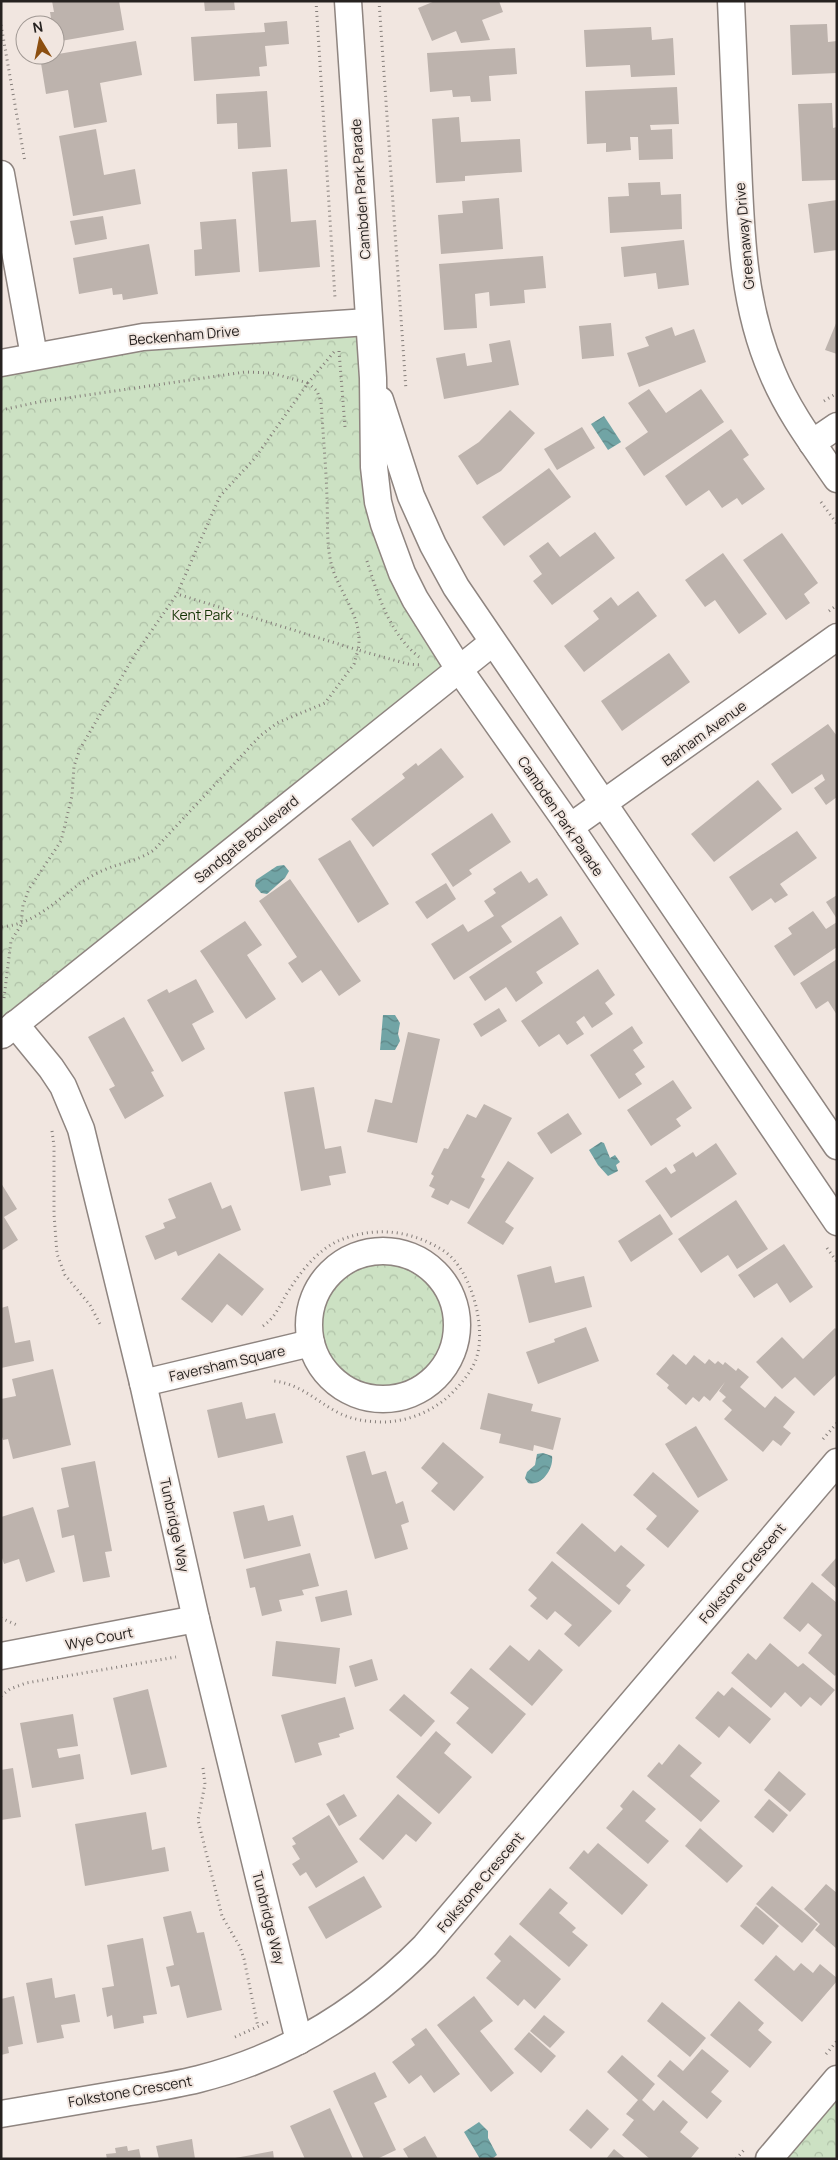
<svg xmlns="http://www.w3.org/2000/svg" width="838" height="2160" font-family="Manrope,sans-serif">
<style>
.park{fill:url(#park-crowns)}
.water{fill:url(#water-waves)}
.building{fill:#bdb3ad}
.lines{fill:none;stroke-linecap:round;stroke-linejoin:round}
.minor-casing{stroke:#8f8580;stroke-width:29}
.path{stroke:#857e7a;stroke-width:3;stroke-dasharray:1 4;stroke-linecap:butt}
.minor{stroke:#fff;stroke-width:26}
.labels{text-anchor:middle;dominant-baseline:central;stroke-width:4;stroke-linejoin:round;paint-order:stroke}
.street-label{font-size:14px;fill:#262220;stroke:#f1e6e0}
.park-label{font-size:14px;fill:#133302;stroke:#f1e6e0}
</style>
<defs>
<pattern id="park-crowns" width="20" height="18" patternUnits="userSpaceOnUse" patternTransform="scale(1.25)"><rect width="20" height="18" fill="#cce1c3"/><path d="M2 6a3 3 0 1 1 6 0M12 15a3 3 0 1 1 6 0" fill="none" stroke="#afc1a7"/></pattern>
<pattern id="water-waves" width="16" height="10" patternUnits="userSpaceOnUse" patternTransform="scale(1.25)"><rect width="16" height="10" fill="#71a4a5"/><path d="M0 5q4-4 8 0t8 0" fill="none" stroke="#5d8586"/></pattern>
</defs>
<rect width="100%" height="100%" fill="#f1e6e0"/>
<g class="park">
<polygon points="368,322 378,502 459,669 10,1028 1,1017 1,363"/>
<circle cx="383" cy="1325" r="74"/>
<polygon points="837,2079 837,2159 769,2159"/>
</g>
<g class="water">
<polygon points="604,416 621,442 608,450 591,424"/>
<polygon points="284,865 289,871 285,878 267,894 261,893 255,886 256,880 277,866"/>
<polygon points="383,1015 395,1015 400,1023 398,1034 400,1041 395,1050 380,1050"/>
<polygon points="601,1142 604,1143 610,1158 615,1155 620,1162 616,1165 618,1171 608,1176 598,1165 589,1150"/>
<path d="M543,1453L552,1456C554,1468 542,1487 528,1483L525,1478L527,1472L535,1465L537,1454Z"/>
<polygon points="479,2122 488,2131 488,2138 497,2155 492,2159 480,2159 464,2132"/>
</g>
<g class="building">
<polygon points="52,1 119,1 124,30 55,42 55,25 34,25 33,22 51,18 50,12 54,12"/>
<polygon points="204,1 234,1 235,10 205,11"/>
<polygon points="435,1 499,1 503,12 482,20 490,40 461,43 456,31 432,41 418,8"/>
<polygon points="287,21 289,44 265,46 267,66 259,67 260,76 194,81 191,37 265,32 264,23"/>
<polygon points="827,24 828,42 837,41 837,73 792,75 790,25"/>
<polygon points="651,27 652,40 673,38 675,75 631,77 630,65 586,67 584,30"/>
<polygon points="136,41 142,75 100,83 107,122 74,128 68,90 46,94 40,57"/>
<polygon points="515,48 517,74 489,76 491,101 471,102 470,96 453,97 452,90 430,92 427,53"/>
<polygon points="677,87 679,124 650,125 651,130 672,129 673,159 639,160 638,137 630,137 631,150 606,152 606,143 587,144 585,91"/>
<polygon points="267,91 271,147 238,149 237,123 217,124 216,94"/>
<polygon points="832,103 833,128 837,127 837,180 802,181 798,104"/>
<polygon points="459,117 461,142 520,139 522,172 465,176 465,181 436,183 432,119"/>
<polygon points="96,129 104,175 135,169 141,204 73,216 59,136"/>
<polygon points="287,169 291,222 316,220 320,267 259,272 252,172"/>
<polygon points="660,182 661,195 681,194 682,229 610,233 608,197 629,196 628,183"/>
<polygon points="499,198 503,249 441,254 438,215 463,213 462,201"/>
<polygon points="837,200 837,250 814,253 808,204"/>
<polygon points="103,216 107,239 75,245 70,221"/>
<polygon points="236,219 240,272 195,276 194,250 202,249 200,222"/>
<polygon points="684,240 689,285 658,289 656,273 624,277 621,247"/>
<polygon points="149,244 158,294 123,300 122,294 113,295 112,288 79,294 73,258"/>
<polygon points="543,256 546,288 524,290 525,303 490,306 489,292 475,294 477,328 444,330 439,264"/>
<polygon points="837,321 837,354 825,350"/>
<polygon points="611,323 614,356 582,359 579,326"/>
<polygon points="672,327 675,336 694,329 706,362 639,387 627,353 649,346 645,337"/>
<polygon points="510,340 519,385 444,399 436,358 465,353 467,366 492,362 489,344"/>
<polygon points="649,389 666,413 701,389 724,422 644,476 625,448 648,432 628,403"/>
<polygon points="510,410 535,433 501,471 477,485 458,456 479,442"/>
<polygon points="582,427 595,448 557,470 544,449"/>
<polygon points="731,429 749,455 743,459 765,489 742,505 737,498 722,508 709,490 686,506 665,476"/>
<polygon points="549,468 571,497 504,546 482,517"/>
<polygon points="595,532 615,558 552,605 533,581 542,574 529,556 548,542 560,557"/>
<polygon points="782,533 818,583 804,594 810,603 786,620 743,560"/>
<polygon points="723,553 767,614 739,634 715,600 705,607 685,580"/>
<polygon points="638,591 657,616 584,672 564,646 599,619 593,611 611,597 618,606"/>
<polygon points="669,653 690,682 622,731 601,701"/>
<polygon points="828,724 837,736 837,797 826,805 814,788 825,780 822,774 792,794 771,764"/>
<polygon points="441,748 464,777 373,847 351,819 405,778 402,774 416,763 418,766"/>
<polygon points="758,780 782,809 714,862 691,834"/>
<polygon points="492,813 511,842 469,870 472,874 453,887 431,854"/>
<polygon points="797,831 817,858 780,884 788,895 775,903 771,898 752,911 729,877"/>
<polygon points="350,840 389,904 358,923 318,859"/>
<polygon points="521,871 529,883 537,878 548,895 501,926 512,942 454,980 431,944 463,924 468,932 494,916 484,901 496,893 493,889"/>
<polygon points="290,879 361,981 339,996 321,970 302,983 288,963 297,957 259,901"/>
<polygon points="446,883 456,899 427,919 415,902"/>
<polygon points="837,895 837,919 826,902"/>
<polygon points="813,911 826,929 837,922 837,947 794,976 774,946 792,934 788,928"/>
<polygon points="561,916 579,944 536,972 543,983 516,1002 506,987 485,1001 469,977"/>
<polygon points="245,921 262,945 247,955 276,999 246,1019 200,951"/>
<polygon points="837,959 837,1015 828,1001 816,1009 800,983"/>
<polygon points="598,969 615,995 605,1003 613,1014 592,1028 584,1016 576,1022 584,1034 567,1045 559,1034 539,1047 521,1021"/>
<polygon points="196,979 214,1012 192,1024 205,1049 182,1062 147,1000 167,989 169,993"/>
<polygon points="499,1008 507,1021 481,1037 473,1024"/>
<polygon points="124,1017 154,1071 151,1072 164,1096 125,1119 109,1089 115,1086 88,1037"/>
<polygon points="632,1026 643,1043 633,1050 645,1067 635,1074 642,1084 619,1099 590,1055"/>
<polygon points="408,1032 440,1039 417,1143 367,1132 375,1099 392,1103"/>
<polygon points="673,1080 692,1108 676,1119 681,1126 651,1146 627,1110"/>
<polygon points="314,1087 325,1149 341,1146 346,1173 329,1176 331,1185 301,1191 284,1092"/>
<polygon points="484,1104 512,1118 481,1177 485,1179 469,1209 451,1200 448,1205 431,1197 435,1189 429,1186 434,1176 431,1174 444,1148 448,1149 467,1114 476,1118"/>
<polygon points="568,1113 582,1134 551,1154 537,1133"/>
<polygon points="716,1143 737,1174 671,1218 645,1181 666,1167 671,1174 676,1171 673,1165 693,1152 696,1157"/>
<polygon points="508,1161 534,1178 505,1222 514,1228 503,1245 467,1223"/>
<polygon points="211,1182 222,1209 231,1205 241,1230 178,1256 176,1251 155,1260 145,1236 165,1228 163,1223 176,1218 168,1199"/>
<polygon points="1,1183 17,1209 4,1217 18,1240 1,1251"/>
<polygon points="736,1200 768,1249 737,1269 728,1255 701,1273 678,1239"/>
<polygon points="660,1214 673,1234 631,1262 618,1241"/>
<polygon points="784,1244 813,1287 790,1303 777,1283 754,1298 738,1275"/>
<polygon points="219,1253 264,1289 242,1316 227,1304 212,1323 181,1299"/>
<polygon points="551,1266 555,1283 584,1276 592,1307 529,1323 517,1275"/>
<polygon points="8,1306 15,1343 30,1340 34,1361 1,1368 1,1308"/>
<polygon points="586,1327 599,1361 538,1384 526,1352 555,1342 554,1339"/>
<polygon points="835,1328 837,1330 837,1374 814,1396 795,1377 782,1389 756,1362 782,1337 803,1359"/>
<polygon points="673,1354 686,1365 694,1355 705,1364 709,1359 715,1364 718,1361 723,1365 725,1362 736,1371 738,1368 749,1377 740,1387 765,1408 775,1396 795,1412 783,1427 791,1433 781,1446 773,1440 763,1452 724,1419 732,1410 722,1401 726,1397 719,1391 725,1382 710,1401 704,1396 699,1402 693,1397 686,1405 667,1388 669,1385 656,1374"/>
<polygon points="53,1369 71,1445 13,1459 8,1439 3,1440 1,1434 1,1399 16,1396 12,1379"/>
<polygon points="488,1393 533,1404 531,1411 561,1418 553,1450 534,1445 533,1451 499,1443 501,1434 480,1429"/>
<polygon points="242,1402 246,1419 275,1413 283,1443 218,1458 207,1410"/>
<polygon points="696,1426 728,1480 698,1498 665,1444"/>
<polygon points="443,1442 484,1477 454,1511 431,1491 438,1483 421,1468"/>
<polygon points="365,1451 372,1475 386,1471 396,1504 403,1501 409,1522 401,1525 408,1549 375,1559 346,1456"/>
<polygon points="95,1461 112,1551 105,1552 110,1577 83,1582 74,1535 62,1538 57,1510 69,1507 61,1468"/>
<polygon points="653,1472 699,1511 668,1548 646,1529 657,1516 633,1495"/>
<polygon points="264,1505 268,1521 293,1515 301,1546 244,1559 233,1512"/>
<polygon points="33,1507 55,1572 26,1582 19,1559 4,1564 1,1555 1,1517"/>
<polygon points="582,1523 615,1552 621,1545 645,1565 626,1586 631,1590 619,1605 556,1553"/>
<polygon points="310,1553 319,1586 302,1590 304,1595 279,1600 282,1611 262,1616 255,1587 250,1588 246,1569"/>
<polygon points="837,1557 837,1589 821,1575"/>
<polygon points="552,1561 612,1611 579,1647 564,1634 572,1625 555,1611 547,1620 530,1606 537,1598 528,1590"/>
<polygon points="812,1582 837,1603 837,1673 835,1676 808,1653 822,1635 808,1623 800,1632 783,1618"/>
<polygon points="347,1590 352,1615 321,1622 315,1597"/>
<polygon points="276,1641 340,1648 336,1684 272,1676"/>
<polygon points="770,1643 798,1667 803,1663 835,1690 821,1706 810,1697 801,1707 785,1692 771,1708 731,1673 748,1653 756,1660"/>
<polygon points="510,1645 529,1661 539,1649 563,1670 532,1706 489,1669"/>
<polygon points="372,1659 378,1680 355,1687 349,1666"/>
<polygon points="471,1668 526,1714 492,1754 456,1723 469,1708 450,1693"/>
<polygon points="732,1687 771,1719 750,1744 729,1726 719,1738 695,1718 718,1691 724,1696"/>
<polygon points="148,1689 167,1767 131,1775 113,1698"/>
<polygon points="404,1694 435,1721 421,1737 389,1710"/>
<polygon points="345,1697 354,1729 339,1734 340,1737 318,1743 322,1755 295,1763 281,1715"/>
<polygon points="73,1714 78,1746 57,1749 59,1758 80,1754 84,1779 32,1788 20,1723"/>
<polygon points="436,1731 451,1744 444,1753 472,1777 439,1814 396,1777"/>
<polygon points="679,1744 702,1763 690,1776 720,1801 701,1822 647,1776 659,1762 662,1765"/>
<polygon points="13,1768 21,1817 1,1820 1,1770"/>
<polygon points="779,1771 806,1794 790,1812 764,1790"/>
<polygon points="633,1790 656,1809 645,1821 669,1841 648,1864 606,1828 623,1809 620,1806"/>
<polygon points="344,1794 357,1816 339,1826 326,1804"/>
<polygon points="398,1794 432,1823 416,1842 406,1834 383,1860 359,1839"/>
<polygon points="769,1799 788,1815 773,1833 754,1817"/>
<polygon points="146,1812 152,1850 165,1847 169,1871 85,1886 75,1824"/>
<polygon points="329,1815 358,1862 316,1888 306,1872 300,1876 292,1864 300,1859 292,1846 296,1844 292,1838"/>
<polygon points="700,1828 743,1866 727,1883 685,1846"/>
<polygon points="598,1843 648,1885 622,1915 569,1868 584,1850 588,1854"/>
<polygon points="364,1876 382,1907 326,1939 308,1907"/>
<polygon points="826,1884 837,1893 837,1949 815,1930 820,1924 804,1909"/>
<polygon points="772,1886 818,1924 802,1943 756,1904"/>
<polygon points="550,1888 568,1903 559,1913 576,1928 572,1932 588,1945 569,1967 519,1924"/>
<polygon points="756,1906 779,1926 763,1945 740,1926"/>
<polygon points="191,1911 197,1933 204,1932 222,2010 187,2018 179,1985 171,1987 166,1967 174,1965 163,1917"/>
<polygon points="510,1935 561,1979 535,2009 524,1999 518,2006 486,1978 501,1961 494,1954"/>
<polygon points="143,1938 157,2014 143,2016 144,2023 114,2029 112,2015 107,2017 102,1988 114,1986 107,1945"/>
<polygon points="776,1955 794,1971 801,1963 813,1973 820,1964 837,1978 837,1981 802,2022 754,1980"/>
<polygon points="52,1978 55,1998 75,1994 80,2022 61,2025 64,2038 37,2043 26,1983"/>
<polygon points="14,1996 23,2044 8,2047 9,2053 1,2055 1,1999"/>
<polygon points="474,1996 493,2021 480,2031 514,2073 491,2092 437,2025"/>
<polygon points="739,2001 764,2023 758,2030 772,2042 750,2068 710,2035"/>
<polygon points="662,2002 706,2038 690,2057 647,2021"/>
<polygon points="544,2015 565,2032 550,2048 530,2031"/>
<polygon points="426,2028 460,2074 434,2093 421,2075 409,2084 392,2062 415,2045 411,2039"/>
<polygon points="529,2032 556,2056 541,2073 514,2049"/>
<polygon points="702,2049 729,2071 711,2092 722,2101 707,2119 657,2076 670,2060 683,2071"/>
<polygon points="622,2055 655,2084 642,2100 654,2111 663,2100 688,2122 680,2132 699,2148 690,2159 650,2159 622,2135 634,2120 626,2114 638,2100 607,2072"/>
<polygon points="375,2072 387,2097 374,2103 396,2150 377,2159 364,2159 333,2091"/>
<polygon points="330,2108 353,2159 305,2159 290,2126"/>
<polygon points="587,2109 609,2129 591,2149 569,2130"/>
<polygon points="425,2136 438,2159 409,2159 403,2149"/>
<polygon points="192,2139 195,2159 159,2159 156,2146"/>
<polygon points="127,2146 128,2151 139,2149 141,2159 107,2159 106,2154 116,2153 115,2148"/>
<polygon points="614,2149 626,2159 606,2159"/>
<polygon points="273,2151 274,2159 235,2159 235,2158"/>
</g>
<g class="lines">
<defs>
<g id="minor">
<polyline points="348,1 373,378 374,467 378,502 384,524 402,573 415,599 459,669 570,827 837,1222"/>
<path d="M731,1C733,56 736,110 738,164C741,235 743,305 772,372C788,411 813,444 837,479"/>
<polyline points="1,174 34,356"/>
<polyline points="1,363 143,337 368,322"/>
<polyline points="380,400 411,496 433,545 456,587 837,1146"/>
<polyline points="812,443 837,426"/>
<polyline points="570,827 837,637"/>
<polyline points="15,1024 51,1068 63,1086 81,1129 143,1383 196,1619 299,2041"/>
<polyline points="2,1035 492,643"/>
<circle cx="383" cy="1325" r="74"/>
<polyline points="143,1383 311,1343"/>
<polyline points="1,1656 196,1619"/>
<path d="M1,2114C42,2107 83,2100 125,2093C149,2089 175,2085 199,2079C286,2057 362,2010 425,1946L837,1462"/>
<polyline points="769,2159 837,2079"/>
</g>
</defs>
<use href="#minor" class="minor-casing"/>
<g class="path">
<polyline points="316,1 335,298"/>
<polyline points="379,1 406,390"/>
<polyline points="1,25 25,162"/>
<polyline points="339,351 345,427"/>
<path d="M334,352L308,383L317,391L321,402C323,434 326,466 327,498C328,521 326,545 332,567C341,596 364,619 358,650L408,664L421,665"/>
<polyline points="824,401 837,393"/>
<path d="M1,410L39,402L245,372L271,373L308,383L255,458L220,496L177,594L358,650L354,664L325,703L277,723L260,736L154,850C136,862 122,862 104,870C65,886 46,923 1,927"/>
<polyline points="821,502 837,524"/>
<path d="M367,561C378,596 390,634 419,657"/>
<polyline points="829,611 837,605"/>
<polyline points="4,998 11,941 21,925 23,905 29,889 61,841 72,796 74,766 80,749 134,656 177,594"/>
<polyline points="52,1131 54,1146 54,1214 57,1254 65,1275 90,1305 100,1324"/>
<polyline points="827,1248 837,1262"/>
<path d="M263,1326C277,1316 280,1304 289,1290C302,1270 320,1247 343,1239C378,1226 413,1231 444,1251C472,1270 488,1331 475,1362C469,1375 460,1385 450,1395C433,1411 409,1421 385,1422C368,1422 352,1420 337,1412C315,1400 300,1384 274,1381"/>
<polyline points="823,1439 837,1423"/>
<polyline points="1,1618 17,1625"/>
<polyline points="1,1696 10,1689 26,1683 176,1657"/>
<polyline points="203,1768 205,1784 198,1820 222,1916 240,1947 244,1959 258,2027"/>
<polyline points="235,2037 268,2022"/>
<polyline points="826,2054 837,2041"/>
<polyline points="736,2159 744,2150"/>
</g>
<use href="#minor" class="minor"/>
</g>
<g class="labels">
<g class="street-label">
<text transform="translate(360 189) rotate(-94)">Cambden Park Parade</text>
<text transform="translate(744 236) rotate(-95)">Greenaway Drive</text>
<text transform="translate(184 335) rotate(-5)">Beckenham Drive</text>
<text transform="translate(704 733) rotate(-36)">Barham Avenue</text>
<text transform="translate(561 816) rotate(56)">Cambden Park Parade</text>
<text transform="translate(246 839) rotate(-39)">Sandgate Boulevard</text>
<text transform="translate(227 1363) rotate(-13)">Faversham Square</text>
<text transform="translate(175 1525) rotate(78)">Tunbridge Way</text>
<text transform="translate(742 1573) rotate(-50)">Folkstone Crescent</text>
<text transform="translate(99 1638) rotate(-11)">Wye Court</text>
<text transform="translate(480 1882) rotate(-50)">Folkstone Crescent</text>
<text transform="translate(269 1918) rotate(76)">Tunbridge Way</text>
<text transform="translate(130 2091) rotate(-10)">Folkstone Crescent</text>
</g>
<g class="park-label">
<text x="202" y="614">Kent Park</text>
</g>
</g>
<rect width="838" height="2160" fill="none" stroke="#262220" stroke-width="5"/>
<g transform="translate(40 40) rotate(350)"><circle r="24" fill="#f1e6e0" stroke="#a09893"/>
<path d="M0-4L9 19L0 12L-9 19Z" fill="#8c4f10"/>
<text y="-8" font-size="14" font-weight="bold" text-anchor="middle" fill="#262220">N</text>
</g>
</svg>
